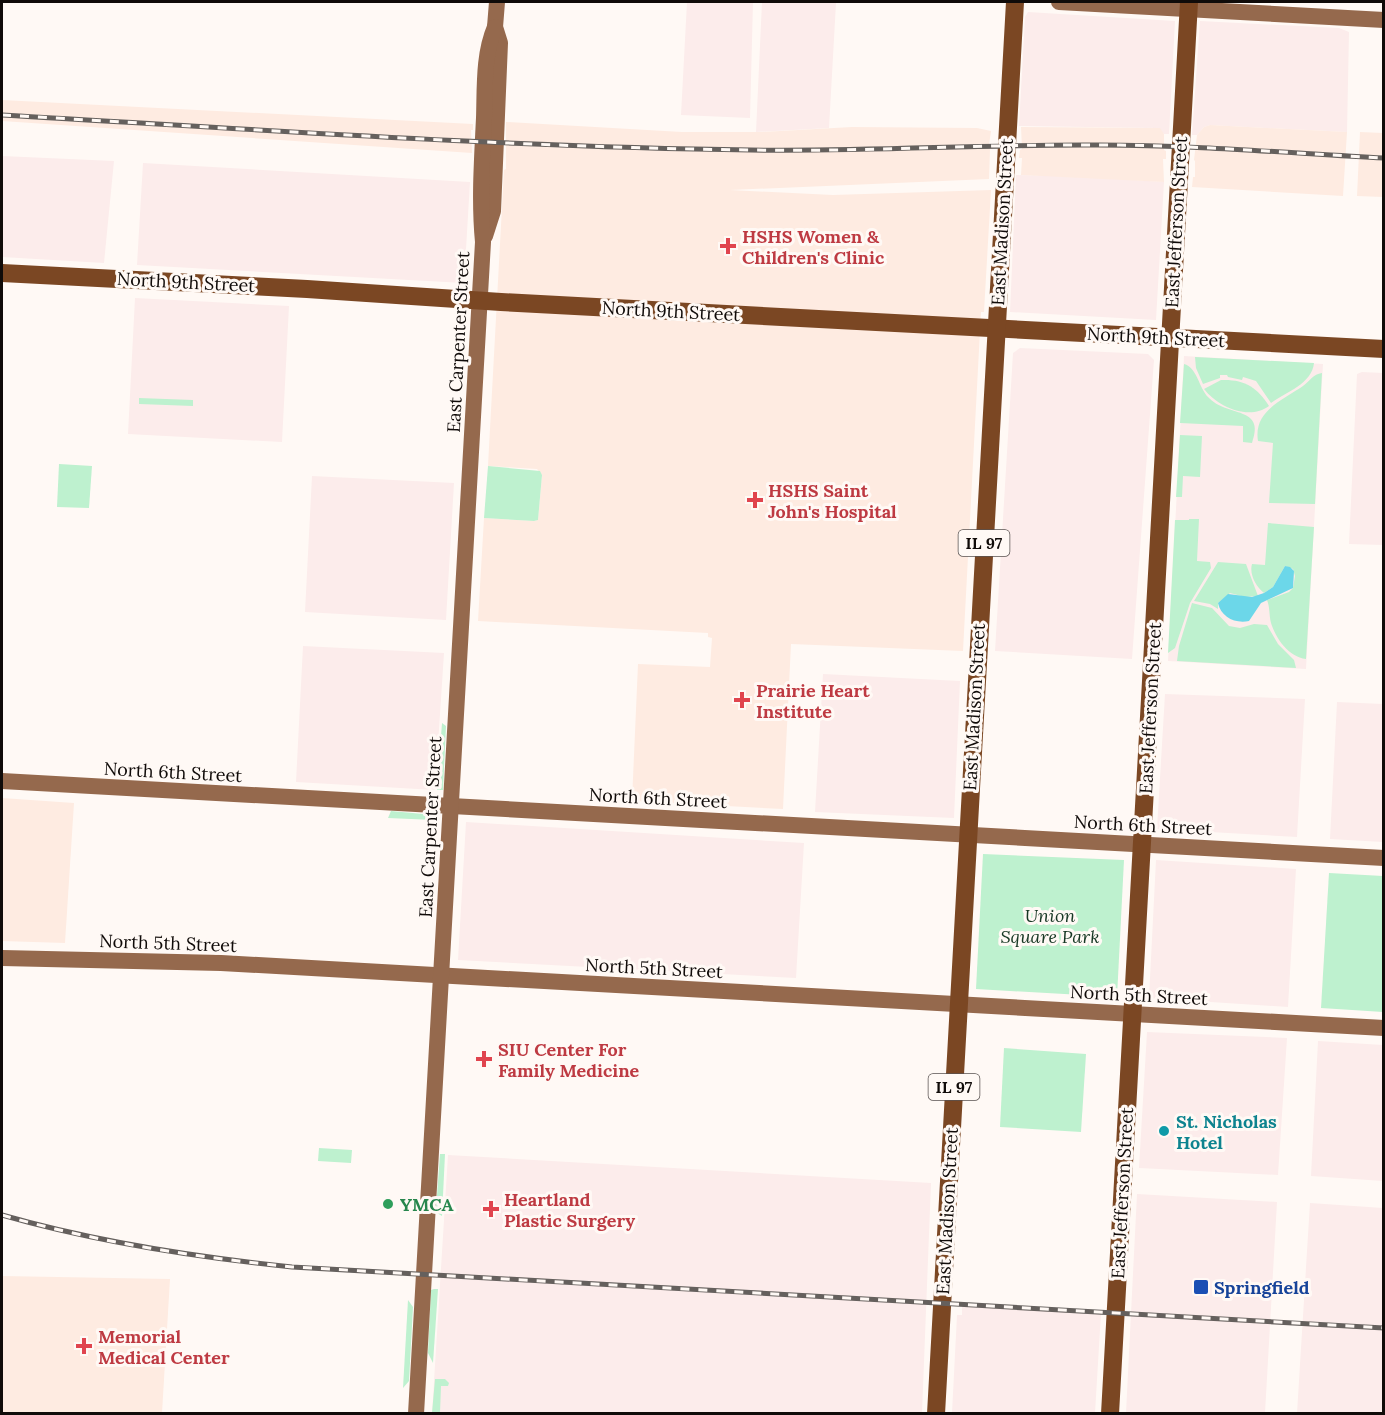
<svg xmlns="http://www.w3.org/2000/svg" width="1385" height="1415" font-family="Lora,serif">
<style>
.commercial{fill:#fceceb}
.built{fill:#feebe1}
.green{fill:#bef1cf}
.water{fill:#6cd7e9}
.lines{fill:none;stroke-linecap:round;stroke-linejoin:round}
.secondary{stroke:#95694d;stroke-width:16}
.primary{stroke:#7b4723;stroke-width:18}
.rail-casing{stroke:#65605d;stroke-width:5}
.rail{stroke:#fff9f5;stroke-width:3;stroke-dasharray:9;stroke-linecap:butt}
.health-dot{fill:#e0444e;stroke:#fff9f5;stroke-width:2}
.culture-dot{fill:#0f9aa8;stroke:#fff9f5;stroke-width:2}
.leisure-dot{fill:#2e9e5b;stroke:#fff9f5;stroke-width:2}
.transit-dot{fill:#1a4fb4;stroke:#fff9f5;stroke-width:2}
.labels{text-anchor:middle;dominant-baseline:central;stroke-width:6;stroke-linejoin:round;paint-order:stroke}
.shield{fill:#fff9f5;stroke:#585250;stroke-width:1.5}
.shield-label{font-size:16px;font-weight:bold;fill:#100b09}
.street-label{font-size:18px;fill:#100b09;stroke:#fff9f5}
.health-label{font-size:18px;font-weight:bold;fill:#be3a42;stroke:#fff9f5;text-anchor:start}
.park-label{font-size:18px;font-style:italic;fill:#163723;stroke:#fff9f5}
.culture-label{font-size:18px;font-weight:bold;fill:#0d838f;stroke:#fff9f5;text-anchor:start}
.leisure-label{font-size:18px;font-weight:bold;fill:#27864d;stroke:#fff9f5;text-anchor:start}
.transit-label{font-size:18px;font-weight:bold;fill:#164399;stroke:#fff9f5;text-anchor:start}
</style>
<rect width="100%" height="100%" fill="#fff9f5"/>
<g class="commercial">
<polygon points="687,2 753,2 750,118 681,115"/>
<polygon points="762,2 836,3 829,128 756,132"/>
<polygon points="1028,12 1175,21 1169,134 1164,134 1160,129 1157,128 1019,126 1025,17"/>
<polygon points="1200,21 1339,28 1349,32 1347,132 1210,125 1204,127 1197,135 1192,135"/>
<polygon points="2,156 114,161 104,263 2,257"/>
<polygon points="143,163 470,182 464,283 137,265"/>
<polygon points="1016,175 1073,176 1164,182 1156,320 1010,312"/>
<polygon points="135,298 289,306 282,442 128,434"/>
<polygon points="1020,348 1148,354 1154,360 1132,659 995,651 1013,353"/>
<polygon points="1184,356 1323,364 1306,669 1168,661"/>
<polygon points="1362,372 1383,373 1383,545 1349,544 1357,374"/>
<polygon points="312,476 454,483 446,620 305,612"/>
<polygon points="303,646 444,653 435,790 296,782"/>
<polygon points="823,674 960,681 954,818 815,812"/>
<polygon points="1165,694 1305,699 1297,837 1157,829"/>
<polygon points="1337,702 1383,704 1383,842 1330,839"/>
<polygon points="466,822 804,843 796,978 458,960"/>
<polygon points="1156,860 1296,869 1288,1007 1149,998"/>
<polygon points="1147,1032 1287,1038 1278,1175 1139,1168"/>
<polygon points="1318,1041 1383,1045 1383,1181 1311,1176"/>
<polygon points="448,1155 931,1183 922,1413 432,1414"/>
<polygon points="1137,1194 1277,1202 1265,1413 1126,1413"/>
<polygon points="1310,1203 1383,1208 1383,1413 1297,1413"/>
<polygon points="962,1306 1101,1313 1095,1413 952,1413 957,1315 962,1315"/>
</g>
<g class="built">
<polygon points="2,100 473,124 473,130 471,130 472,153 2,121"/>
<polygon points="506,122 682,132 761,132 852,127 977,128 991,131 989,145 990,150 989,179 730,190 833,195 991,190 984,312 981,312 963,651 791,644 783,809 632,801 638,664 710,667 712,638 708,637 708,633 478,621 484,518 534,521 538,520 542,475 537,469 488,466 504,170 506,169"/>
<polygon points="1210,125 1347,132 1343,196 1192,187 1193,177 1195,177 1195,161 1194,160 1197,135 1204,127"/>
<polygon points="1021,127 1160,128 1164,134 1164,150 1166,151 1166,159 1163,159 1164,182 1021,175 1022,158 1019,158 1020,150 1022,149"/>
<polygon points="1360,132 1383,133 1383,197 1357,196"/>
<polygon points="2,798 74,803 65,943 2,941"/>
<polygon points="2,1276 170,1279 162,1413 2,1413"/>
</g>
<g class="green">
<path d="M1195,357L1314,363C1312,384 1286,392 1271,403L1256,381L1243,377L1242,380L1228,377L1227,375H1220V378L1203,384L1196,368Z"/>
<path d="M1184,364C1197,367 1199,388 1208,397C1227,418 1266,405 1252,443L1243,442V426L1180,423Z"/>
<path d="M1322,373L1315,504L1269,503L1273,443L1258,441C1253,411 1283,400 1303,386C1310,381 1313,374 1322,373Z"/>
<path d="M1221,380C1244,379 1257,387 1269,406C1249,421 1218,407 1204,389Z"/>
<polygon points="139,398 193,400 193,406 139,404"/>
<polygon points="1180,435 1202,436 1200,477 1183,476 1182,497 1176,497"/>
<polygon points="59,464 92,466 89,508 57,507"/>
<polygon points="488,466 540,471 542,475 538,520 534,521 484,518"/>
<polygon points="1189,519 1199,519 1197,561 1210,562 1211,568 1190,603 1175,648 1168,653 1175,520 1189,520"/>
<path d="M1268,523L1314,527L1306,659C1289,657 1276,639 1271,623C1269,615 1270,607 1267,600L1289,592L1293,588L1295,576L1293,569L1285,566L1273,587L1264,593C1256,587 1249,574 1252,564L1265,565Z"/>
<polygon points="1218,562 1246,564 1258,596 1245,597 1230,593 1218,603 1218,609 1210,604 1194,601"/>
<polygon points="1192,603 1212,608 1229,626 1240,628 1254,624 1267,625 1278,644 1294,660 1296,668 1177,661 1179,646"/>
<polygon points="442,723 446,726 443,790 437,790"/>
<polygon points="391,811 434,815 434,820 388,818"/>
<polygon points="983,854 1124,860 1117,997 976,989"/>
<polygon points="1329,873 1383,876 1383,1012 1321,1008"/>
<polygon points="1004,1048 1086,1054 1081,1132 1000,1127"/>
<polygon points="319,1148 352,1150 351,1163 318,1161"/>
<polygon points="440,1154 445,1154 442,1216 437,1213 436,1209"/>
<polygon points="434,1289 438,1289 433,1363 428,1353 431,1290"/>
<polygon points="408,1300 413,1307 409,1381 403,1388"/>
<polygon points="435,1379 445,1379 449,1383 448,1386 441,1386 440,1413 432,1413"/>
</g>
<path class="water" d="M1285,566L1290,567L1294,571L1293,588L1261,603L1249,621C1235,624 1221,617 1218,603L1228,594L1252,597L1264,593L1273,587Z"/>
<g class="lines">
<g class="secondary">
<polyline points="1059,2 1384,20"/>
<polyline points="485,236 493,211 500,43 495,27 497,2"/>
<polyline points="2,781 1384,858"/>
<polyline points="2,958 221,963 1384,1028"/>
<path d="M416,1414L483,242C479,201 482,160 484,118C485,88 483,55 495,27"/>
</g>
<g class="primary">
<polyline points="2,273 307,289 501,302 1384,349"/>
<polyline points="936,1414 1015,2"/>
<polyline points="1110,1414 1189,2"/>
</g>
<defs>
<g id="rail">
<path d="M2,115C251,129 501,147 751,150C867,152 983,144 1099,145C1194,145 1289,153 1384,158"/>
<path d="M2,1215C96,1242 195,1257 292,1267L1384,1328"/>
</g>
</defs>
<use href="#rail" class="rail-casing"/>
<use href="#rail" class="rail"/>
</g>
<g class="health-dot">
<path d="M725 237h6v6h6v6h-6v6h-6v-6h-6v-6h6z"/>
<path d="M752 491h6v6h6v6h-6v6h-6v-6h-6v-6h6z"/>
<path d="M739 691h6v6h6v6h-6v6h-6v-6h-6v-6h6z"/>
<path d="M481 1050h6v6h6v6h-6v6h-6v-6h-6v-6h6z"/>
<path d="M488 1200h6v6h6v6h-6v6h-6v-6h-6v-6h6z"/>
<path d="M81 1337h6v6h6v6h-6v6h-6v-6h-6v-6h6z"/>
</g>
<circle class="culture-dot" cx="1164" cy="1131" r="6"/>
<circle class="leisure-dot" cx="388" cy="1204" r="6"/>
<rect class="transit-dot" x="1193" y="1279" width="16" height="16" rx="3"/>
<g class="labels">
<g class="shield">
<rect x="958.5" y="530" width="51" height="26" rx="4.5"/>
<rect x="928.5" y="1074" width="51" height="26" rx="4.5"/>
</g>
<g class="shield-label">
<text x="984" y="543">IL 97</text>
<text x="954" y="1087">IL 97</text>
</g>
<g class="street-label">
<text transform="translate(1002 222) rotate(-87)">East Madison Street</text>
<text transform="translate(1176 222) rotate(-87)">East Jefferson Street</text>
<text transform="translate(186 282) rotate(3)">North 9th Street</text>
<text transform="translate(671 311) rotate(3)">North 9th Street</text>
<text transform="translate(1156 337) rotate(3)">North 9th Street</text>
<text transform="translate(458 342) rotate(-87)">East Carpenter Street</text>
<text transform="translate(974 707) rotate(-87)">East Madison Street</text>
<text transform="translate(1150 708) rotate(-87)">East Jefferson Street</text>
<text transform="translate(173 772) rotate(3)">North 6th Street</text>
<text transform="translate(658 798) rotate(3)">North 6th Street</text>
<text transform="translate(1143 825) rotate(3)">North 6th Street</text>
<text transform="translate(430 827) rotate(-87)">East Carpenter Street</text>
<text transform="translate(168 943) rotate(2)">North 5th Street</text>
<text transform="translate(654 968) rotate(3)">North 5th Street</text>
<text transform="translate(1139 995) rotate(3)">North 5th Street</text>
<text transform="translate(1122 1193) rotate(-87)">East Jefferson Street</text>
<text transform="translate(947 1211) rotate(-87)">East Madison Street</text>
</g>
<g class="health-label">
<text x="742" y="236">HSHS Women &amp;<tspan x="742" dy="21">Children's Clinic</tspan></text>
<text x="768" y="490">HSHS Saint<tspan x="768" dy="21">John's Hospital</tspan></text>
<text x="756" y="690">Prairie Heart<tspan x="756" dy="21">Institute</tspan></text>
<text x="498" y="1049">SIU Center For<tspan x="498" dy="21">Family Medicine</tspan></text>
<text x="504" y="1199">Heartland<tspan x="504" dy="21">Plastic Surgery</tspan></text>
<text x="98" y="1336">Memorial<tspan x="98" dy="21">Medical Center</tspan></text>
</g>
<g class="park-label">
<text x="1050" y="915">Union<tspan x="1050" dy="21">Square Park</tspan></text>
</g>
<g class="culture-label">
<text x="1176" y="1121">St. Nicholas<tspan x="1176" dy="21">Hotel</tspan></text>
</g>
<g class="leisure-label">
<text x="400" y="1204">YMCA</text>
</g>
<g class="transit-label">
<text x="1214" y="1287">Springfield</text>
</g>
</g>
<rect width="1385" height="1415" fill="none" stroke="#100b09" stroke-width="6"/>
</svg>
